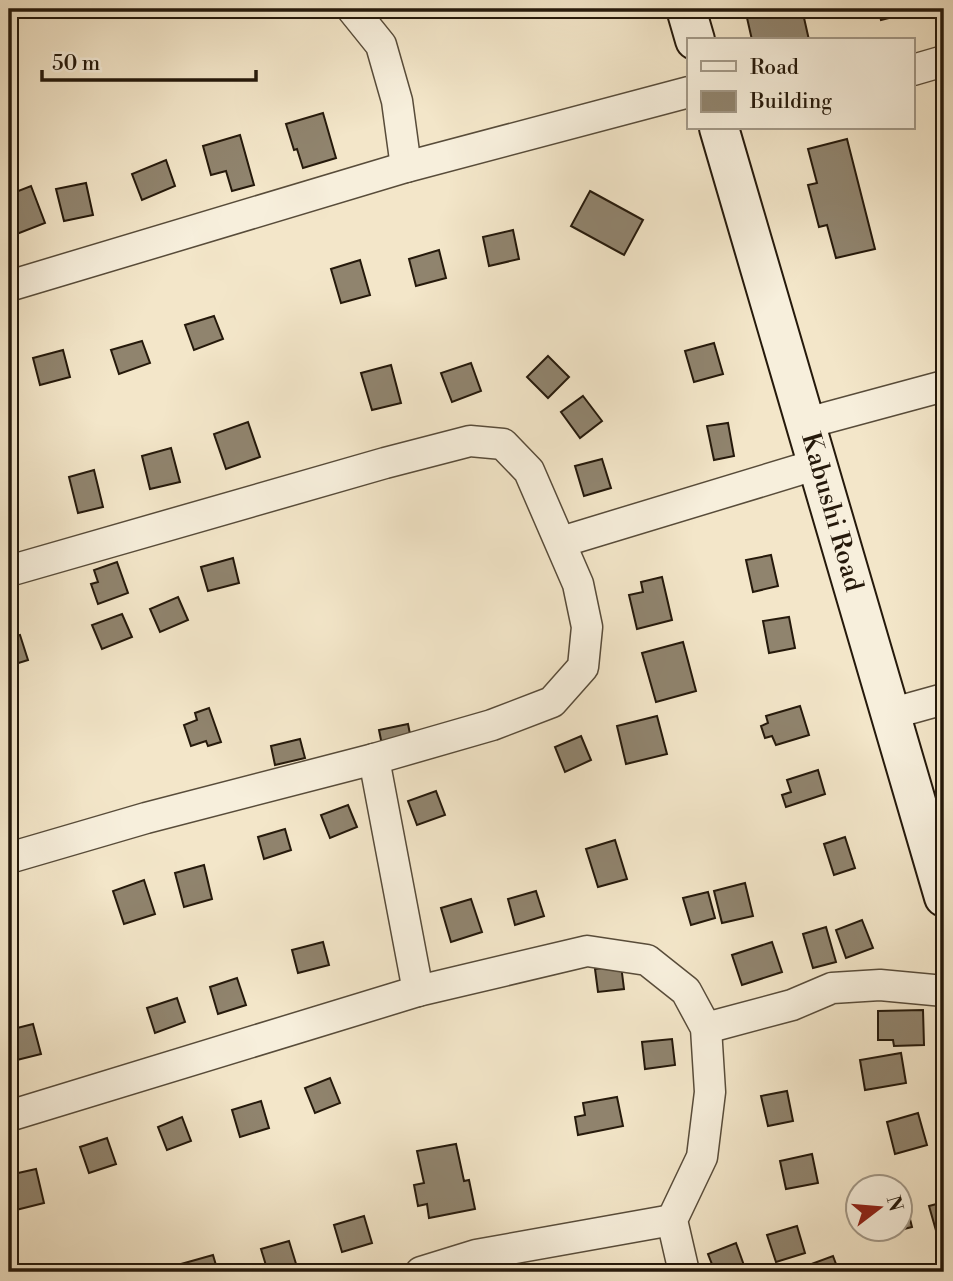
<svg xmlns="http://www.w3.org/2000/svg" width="953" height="1281" font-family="'Libre Bodoni',serif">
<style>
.building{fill:#90846e;stroke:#25190b;stroke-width:2}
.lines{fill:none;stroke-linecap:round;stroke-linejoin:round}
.minor-casing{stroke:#584c3a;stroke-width:33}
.secondary-casing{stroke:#25190b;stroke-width:42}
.minor{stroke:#f7efdc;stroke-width:30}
.secondary{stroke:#f7efdc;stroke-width:38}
.labels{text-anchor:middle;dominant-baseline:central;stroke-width:6;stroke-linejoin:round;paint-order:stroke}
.street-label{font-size:26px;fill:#25190b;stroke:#f7efdc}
</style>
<rect width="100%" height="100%" fill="#f3e6c9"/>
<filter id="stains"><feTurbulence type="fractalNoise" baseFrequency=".00286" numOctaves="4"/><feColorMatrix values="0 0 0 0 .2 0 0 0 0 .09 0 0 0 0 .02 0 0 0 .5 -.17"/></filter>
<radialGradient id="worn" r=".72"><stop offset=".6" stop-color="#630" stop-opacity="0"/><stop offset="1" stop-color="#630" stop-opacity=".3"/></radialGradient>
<g class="building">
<polygon points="745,9 802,9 809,40 752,40"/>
<polygon points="878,9 924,9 881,20"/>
<polygon points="925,9 944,9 944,11 927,16"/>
<polygon points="323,113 336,158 303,168 297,149 294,150 286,124"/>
<polygon points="240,135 254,185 232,191 226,171 211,175 203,146"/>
<polygon points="847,139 875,249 836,258 827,225 819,227 808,185 817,183 808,149"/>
<polygon points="166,160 175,186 142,200 132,174"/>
<polygon points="86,183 93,215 64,221 56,189"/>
<polygon points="31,186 45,223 9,237 9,205 17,202 13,193"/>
<polygon points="590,191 643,220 624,255 571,226"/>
<polygon points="513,230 519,259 489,266 483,237"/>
<polygon points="439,250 446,278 416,286 409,259"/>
<polygon points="360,260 370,295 341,303 331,269"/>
<polygon points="214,316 223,339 194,350 185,325"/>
<polygon points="142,341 150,363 119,374 111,350"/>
<polygon points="714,343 723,374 694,382 685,351"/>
<polygon points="63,350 70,377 40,385 33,358"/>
<polygon points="548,356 569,377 548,398 527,377"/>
<polygon points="471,363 481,391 452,402 441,373"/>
<polygon points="391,365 401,403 372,410 361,373"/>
<polygon points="583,396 602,421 580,438 561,412"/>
<polygon points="248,422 260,457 226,469 214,434"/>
<polygon points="728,423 734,456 714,460 707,426"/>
<polygon points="171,448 180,482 150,489 142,456"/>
<polygon points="602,459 611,488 584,496 575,466"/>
<polygon points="94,470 103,507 78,513 69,477"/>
<polygon points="771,555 778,586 753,592 746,560"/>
<polygon points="233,558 239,583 208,591 201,567"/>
<polygon points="117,562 128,593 98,604 91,584 98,582 94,570"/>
<polygon points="662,577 672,620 637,629 629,595 643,592 641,582"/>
<polygon points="178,597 188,620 160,632 150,609"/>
<polygon points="122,614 132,637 102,649 92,625"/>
<polygon points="789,617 795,648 769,653 763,621"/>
<polygon points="20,635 28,660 9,666 9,638"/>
<polygon points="683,642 696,691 656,702 642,653"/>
<polygon points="800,706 809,735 776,745 772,736 765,738 761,726 768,723 766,716"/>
<polygon points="209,708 221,742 208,746 206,741 191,746 184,725 197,720 195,713"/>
<polygon points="657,716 667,754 626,764 617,726"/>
<polygon points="408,724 411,739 382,745 379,730"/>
<polygon points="581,736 591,760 565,772 555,747"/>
<polygon points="300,739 305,758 275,765 271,746"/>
<polygon points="818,770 825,794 786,807 782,795 791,792 787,780"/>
<polygon points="436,791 445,815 417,825 408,801"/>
<polygon points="348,805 357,827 330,838 321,815"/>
<polygon points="285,829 291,850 264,859 258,837"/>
<polygon points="845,837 855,868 834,875 824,844"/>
<polygon points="615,840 627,879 598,887 586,849"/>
<polygon points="204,865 212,899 184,907 175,873"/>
<polygon points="144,880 155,914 124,924 113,891"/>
<polygon points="745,883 753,916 722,923 714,891"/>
<polygon points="536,891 544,916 515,925 508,899"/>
<polygon points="708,892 715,918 691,925 683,898"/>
<polygon points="471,899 482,932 451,942 441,908"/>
<polygon points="862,920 873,948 846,958 836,930"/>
<polygon points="826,927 836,962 813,968 803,934"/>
<polygon points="323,942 329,965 298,973 292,950"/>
<polygon points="772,942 782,972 742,985 732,955"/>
<polygon points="621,965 624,989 598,992 595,969"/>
<polygon points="237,978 246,1005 218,1014 210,987"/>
<polygon points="177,998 185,1022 155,1033 147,1008"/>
<polygon points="923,1010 924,1045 894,1046 893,1040 878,1040 878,1011"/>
<polygon points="33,1024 41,1054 9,1062 9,1030"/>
<polygon points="672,1039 675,1065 645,1069 642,1042"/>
<polygon points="901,1053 906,1083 865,1090 860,1060"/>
<polygon points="330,1078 340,1103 315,1113 305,1088"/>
<polygon points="787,1091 793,1121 768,1126 761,1096"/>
<polygon points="617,1097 623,1126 578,1135 575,1117 585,1115 583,1103"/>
<polygon points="261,1101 269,1128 240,1137 232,1110"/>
<polygon points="918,1113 927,1145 895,1154 887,1122"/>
<polygon points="182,1117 191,1141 167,1150 158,1127"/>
<polygon points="107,1138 116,1164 89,1173 80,1147"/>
<polygon points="456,1144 464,1181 469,1180 475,1209 429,1218 427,1204 418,1206 414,1185 424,1183 417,1151"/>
<polygon points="812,1154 818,1183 786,1189 780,1161"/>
<polygon points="36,1169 44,1203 16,1210 9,1175"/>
<polygon points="904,1195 912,1227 884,1234 883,1228 900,1228 900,1196"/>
<polygon points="944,1202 944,1232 937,1234 929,1206"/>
<polygon points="364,1216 372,1243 342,1252 334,1225"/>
<polygon points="797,1226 805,1253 776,1262 767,1235"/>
<polygon points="289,1241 297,1267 278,1272 268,1272 261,1249"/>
<polygon points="736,1243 746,1271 715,1272 708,1254"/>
<polygon points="213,1255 218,1272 183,1272 181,1264"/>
<polygon points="833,1256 839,1272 796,1272 795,1270"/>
<polygon points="677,1263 678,1272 653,1272 652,1268"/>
</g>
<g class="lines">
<defs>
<g id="minor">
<polyline points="352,9 381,45 397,101 406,167"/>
<polyline points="913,70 944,61"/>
<polyline points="9,286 406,167 689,92"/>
<polyline points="807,423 944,386"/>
<polyline points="561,542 818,464"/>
<polyline points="9,571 385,463 470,441 503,444 529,471 578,584 587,627 583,667 552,702 492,725 374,759 146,818 9,858"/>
<polyline points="890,714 944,699"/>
<polyline points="374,759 418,991"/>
<polyline points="706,1028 792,1005 832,988 880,985 944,991"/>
<polyline points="9,1116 418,991 587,951 647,960 686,991 706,1028 710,1092 702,1157 672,1220 684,1272"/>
<polyline points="421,1272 476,1255 672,1220"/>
</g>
<g id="secondary">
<polyline points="686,9 695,40"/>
<polyline points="719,128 944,897"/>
</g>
</defs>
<use href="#minor" class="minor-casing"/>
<use href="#secondary" class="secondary-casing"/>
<use href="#minor" class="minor"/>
<use href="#secondary" class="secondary"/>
</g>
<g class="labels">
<g class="street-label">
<text transform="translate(832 512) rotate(74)">Kabushi Road</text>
</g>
</g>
<rect width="953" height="1281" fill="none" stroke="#f3e6c9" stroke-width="35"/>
<rect x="10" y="10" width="932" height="1260" fill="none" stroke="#25190b" stroke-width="3.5"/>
<rect x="18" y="18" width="918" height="1246" fill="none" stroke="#25190b" stroke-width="2"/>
<rect x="687" y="38" width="228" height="91" fill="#f7efdc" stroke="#a39988" stroke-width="2"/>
<rect x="701" y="61" width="35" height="10" fill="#f7efdc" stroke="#a39988" stroke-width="2"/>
<text x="750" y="74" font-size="21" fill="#25190b">Road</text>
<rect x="701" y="91" width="35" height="21" fill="#90846e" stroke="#a39988" stroke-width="2"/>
<text x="750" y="108" font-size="21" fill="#25190b">Building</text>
<g transform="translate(879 1208) rotate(74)"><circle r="33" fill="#f7efdc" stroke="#a39988" stroke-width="2"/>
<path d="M0-5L12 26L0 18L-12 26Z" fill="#8f2418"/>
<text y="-10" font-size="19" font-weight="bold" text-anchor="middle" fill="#25190b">N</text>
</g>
<path d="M42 70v10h214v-10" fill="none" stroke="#25190b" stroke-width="3.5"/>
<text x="52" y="70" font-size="21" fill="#25190b" stroke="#f7efdc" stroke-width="5" paint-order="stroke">50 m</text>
<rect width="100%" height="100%" filter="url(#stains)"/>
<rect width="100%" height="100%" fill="url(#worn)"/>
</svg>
